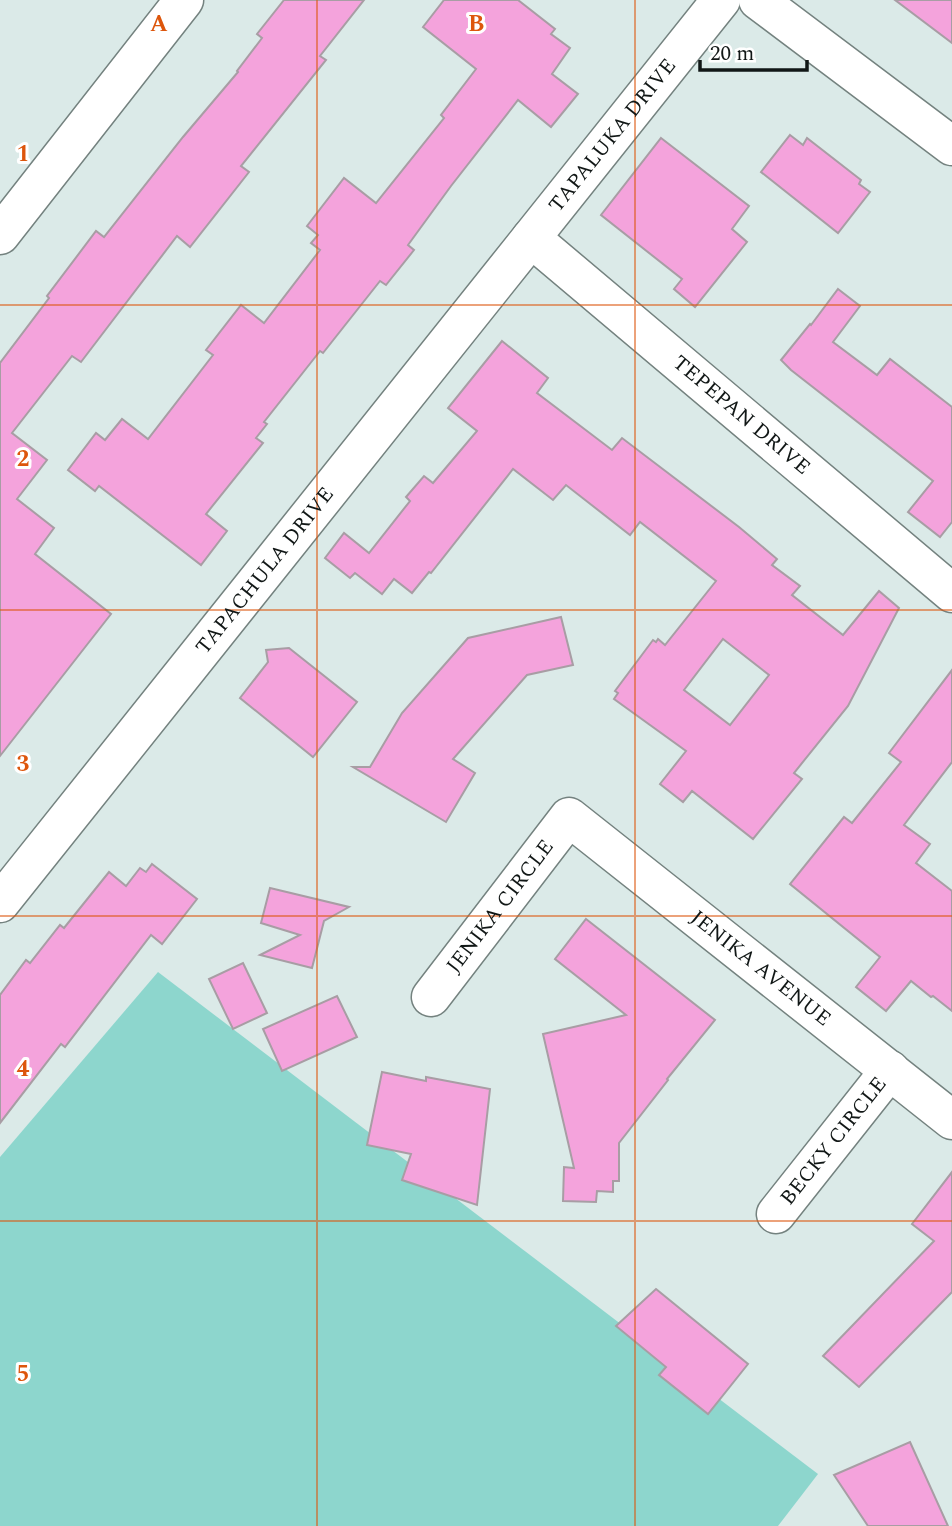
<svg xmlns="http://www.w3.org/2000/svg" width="952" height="1526" font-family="Spectral,serif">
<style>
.green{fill:#8dd6cd}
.building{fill:#f4a3dc;stroke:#a89da4;stroke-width:2;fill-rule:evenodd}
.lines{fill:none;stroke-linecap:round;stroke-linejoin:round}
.minor-casing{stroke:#74827f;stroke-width:41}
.minor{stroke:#fff;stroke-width:38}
.grid{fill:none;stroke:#dd560c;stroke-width:2;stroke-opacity:0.55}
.labels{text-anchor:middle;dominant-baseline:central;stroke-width:6;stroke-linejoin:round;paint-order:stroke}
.street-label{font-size:21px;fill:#111716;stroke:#fff}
.grid-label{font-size:23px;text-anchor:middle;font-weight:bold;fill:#dd560c;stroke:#fff;stroke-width:6;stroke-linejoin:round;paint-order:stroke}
</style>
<rect width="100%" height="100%" fill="#dbeae8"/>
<polygon class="green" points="158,972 818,1474 778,1526 0,1526 0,1157"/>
<g class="building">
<polygon points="284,0 364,0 320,56 326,60 241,166 249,172 190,247 177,236 81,362 72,356 12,433 47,460 17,499 54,528 35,554 111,614 0,756 0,363 49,298 47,296 96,231 104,237 183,137 238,72 237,71 262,38 257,34"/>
<polygon points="444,0 518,0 555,29 551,34 570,48 552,74 578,94 551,127 518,100 451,186 408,245 414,250 386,285 380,281 323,353 320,351 264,422 267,424 256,438 263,443 206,514 227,531 201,565 99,486 95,491 68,470 96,433 105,440 122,419 148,439 213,355 206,350 241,305 264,323 320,250 311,243 318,235 307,226 344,178 376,203 444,118 441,115 476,69 423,27"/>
<polygon points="895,0 952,0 952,43"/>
<polygon points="790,135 803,145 807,138 861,180 859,184 870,192 838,233 761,172"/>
<polygon points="661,138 749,206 732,229 747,242 695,307 674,289 682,279 601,215"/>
<polygon points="838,289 860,306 833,342 877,375 890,359 952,407 952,522 940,537 908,512 933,481 791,370 781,360 810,324 811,325"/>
<path d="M502,341L548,378L537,393L612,450L622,438L739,527L777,559L772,565L800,586L792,595L843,635L879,591L899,608L848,706L794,773L802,779L753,839L692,791L683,802L660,784L686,751L614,699L618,693L615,691L653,640L656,642L658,639L665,645L716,581L640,522L630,535L566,485L553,500L513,469L431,573L429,572L412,593L394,579L382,594L355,573L350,578L325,558L344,533L369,553L410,501L406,497L424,476L433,483L477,431L448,408ZM723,639L769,675L730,725L684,690Z"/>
<polygon points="561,617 573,665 527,675 453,759 475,773 446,822 353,767 370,767 402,713 468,638"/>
<polygon points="289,648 357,702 313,757 240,698 268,662 266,650"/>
<polygon points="952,670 952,762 904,825 930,844 916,863 952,891 952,1011 933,996 931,997 911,981 886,1011 856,987 880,957 790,884 844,817 852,823 901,762 889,753"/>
<polygon points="152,864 197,899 162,944 151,935 65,1047 61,1044 0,1123 0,995 26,960 30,963 60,925 64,928 109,872 126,886 140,868 146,872"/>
<polygon points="270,888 349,907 324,921 312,968 260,955 300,935 261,923"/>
<polygon points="586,919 715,1020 667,1079 668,1080 619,1143 619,1181 613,1181 613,1192 597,1191 596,1202 563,1201 564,1167 574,1168 543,1034 626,1015 555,959"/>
<polygon points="243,963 267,1013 233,1029 209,979"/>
<polygon points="337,996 357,1037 282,1071 263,1029"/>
<polygon points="382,1072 426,1081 426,1077 490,1089 477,1205 402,1180 411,1154 367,1145"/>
<polygon points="952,1172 952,1292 859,1387 823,1356 934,1241 912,1224"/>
<polygon points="656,1289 748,1364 708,1414 659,1375 666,1367 616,1326"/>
<polygon points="910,1442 948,1526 868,1526 834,1475"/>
</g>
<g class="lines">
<defs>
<g id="minor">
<polyline points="758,0 952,146"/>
<polyline points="0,235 184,0"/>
<path id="s1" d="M531,238L952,593"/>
<path id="s2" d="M0,903L721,0"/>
<path id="s3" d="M431,997L569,817L952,1120"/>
<path id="s4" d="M776,1214L890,1070"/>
</g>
</defs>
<use href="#minor" class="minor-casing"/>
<use href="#minor" class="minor"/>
</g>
<path class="grid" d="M317,0V1526M635,0V1526M0,305H952M0,610H952M0,916H952M0,1221H952"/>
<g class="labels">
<g class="street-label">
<text stroke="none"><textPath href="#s2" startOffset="982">TAPALUKA DRIVE</textPath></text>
<text stroke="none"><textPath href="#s1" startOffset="275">TEPEPAN DRIVE</textPath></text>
<text stroke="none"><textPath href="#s2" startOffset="425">TAPACHULA DRIVE</textPath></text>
<text stroke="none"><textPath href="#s3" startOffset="114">JENIKA CIRCLE</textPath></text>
<text stroke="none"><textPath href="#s3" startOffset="471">JENIKA AVENUE</textPath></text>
<text stroke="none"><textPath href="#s4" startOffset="93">BECKY CIRCLE</textPath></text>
</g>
</g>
<g class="grid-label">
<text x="159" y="31">A</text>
<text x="476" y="31">B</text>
<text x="23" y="161">1</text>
<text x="23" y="466">2</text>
<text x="23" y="771">3</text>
<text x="23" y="1076">4</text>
<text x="23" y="1381">5</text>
</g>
<path d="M700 60v10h107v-10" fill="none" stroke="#111716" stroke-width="3.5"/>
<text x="710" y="60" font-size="21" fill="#111716" stroke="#ffffff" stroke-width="5" paint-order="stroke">20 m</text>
</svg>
